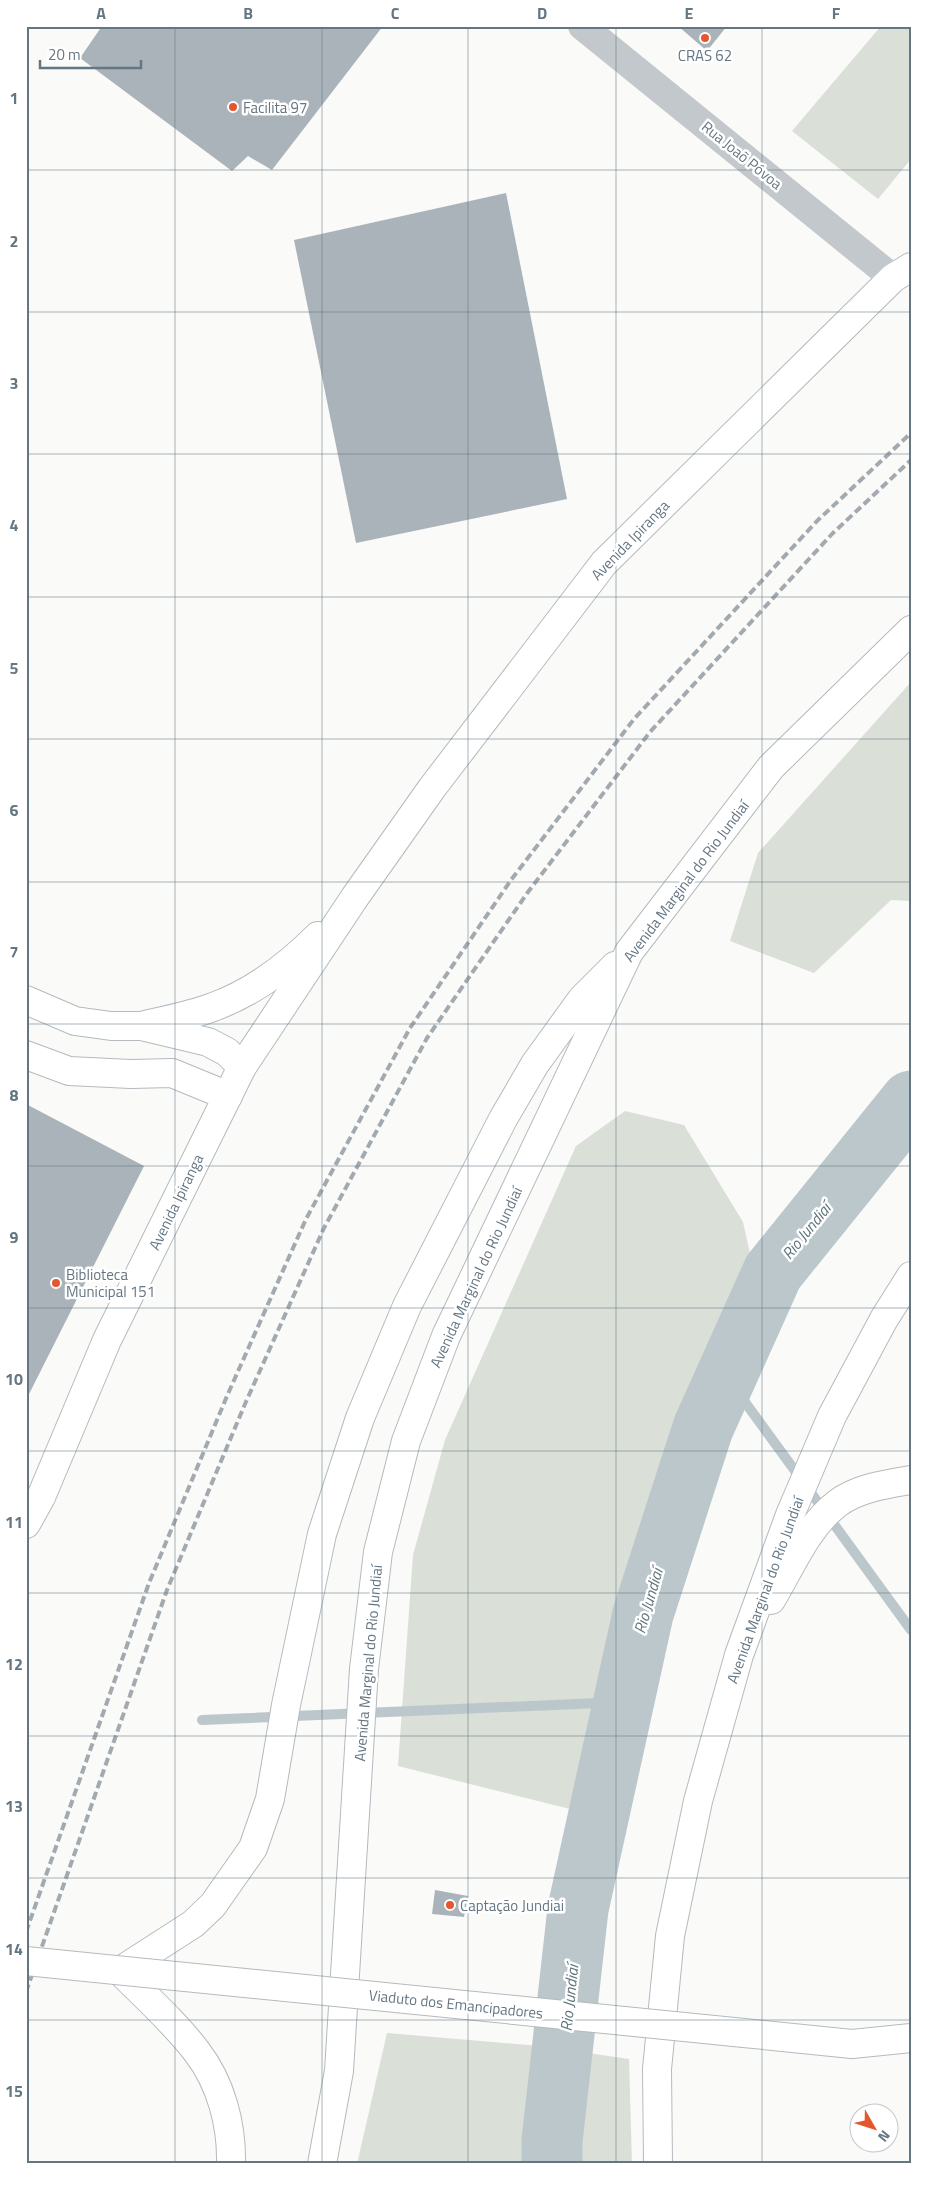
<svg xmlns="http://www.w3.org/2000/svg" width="937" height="2190" font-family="'Titillium Web',sans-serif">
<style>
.green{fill:#dadfd7}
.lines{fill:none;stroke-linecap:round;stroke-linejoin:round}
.stream{stroke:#bbc7cb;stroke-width:10}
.river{stroke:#bbc7cb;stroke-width:61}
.building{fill:#aab3b9}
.secondary-casing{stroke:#b3babf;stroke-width:30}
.primary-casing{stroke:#b5babe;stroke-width:30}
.street{stroke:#c3c8cc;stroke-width:28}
.secondary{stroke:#fff;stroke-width:28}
.primary{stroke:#fff;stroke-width:28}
.rail{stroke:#a2aab0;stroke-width:4;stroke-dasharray:8 4;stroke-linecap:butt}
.primary-bridge-casing{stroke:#b5babe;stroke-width:30;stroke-linecap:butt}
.primary-bridge{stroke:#fff;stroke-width:28}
.grid{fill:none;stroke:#657683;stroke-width:1;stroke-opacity:0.55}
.poi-dot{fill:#e4572e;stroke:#fff;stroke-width:2}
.labels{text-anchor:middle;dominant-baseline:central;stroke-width:5;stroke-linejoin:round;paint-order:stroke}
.poi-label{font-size:15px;fill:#657683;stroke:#fff;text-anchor:start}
.street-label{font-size:15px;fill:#657683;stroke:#fff}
.water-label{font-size:16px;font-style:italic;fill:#60757c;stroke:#fff}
.neatline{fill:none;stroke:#657683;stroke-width:2}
.grid-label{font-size:16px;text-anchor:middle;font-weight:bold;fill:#657683}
</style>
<rect width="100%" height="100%" fill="#fafaf8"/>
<g class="green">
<polygon points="881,26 911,26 911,159 878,199 792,131"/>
<polygon points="911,682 911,901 891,900 814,973 730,941 758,853"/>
<polygon points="625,1111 684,1125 743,1222 755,1276 705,1349 696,1416 634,1601 586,1813 398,1766 413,1555 445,1440 576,1146"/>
<polygon points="387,2033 540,2046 629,2059 632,2164 357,2164"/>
</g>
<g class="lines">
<g class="stream">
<polyline points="726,1376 911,1630"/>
<polyline points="202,1720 623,1702"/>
</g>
<polyline class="river" points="552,2164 552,2141 578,1909 643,1614 703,1428 773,1272 911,1101"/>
</g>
<g class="building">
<polygon points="102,26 383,26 272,170 248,156 232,171 80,58"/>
<polygon points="678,26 727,26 707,51"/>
<polygon points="506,193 567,499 356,543 294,240"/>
<polygon points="26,1104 144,1166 26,1400"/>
<polygon points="435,1890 468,1896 464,1917 432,1914"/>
</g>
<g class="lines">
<defs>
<g id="secondary">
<path d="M141,1026C165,1020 190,1016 213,1007C252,993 288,966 318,936"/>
<polyline points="242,1067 355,897 432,788 604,563 893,278 911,267"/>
</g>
<g id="primary">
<polyline points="26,1000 75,1021 111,1026 141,1026 208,1042 227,1052 242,1067 107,1340 41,1497 26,1524"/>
<polyline points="26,1055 69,1071 131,1074 172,1073 228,1096"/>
<path d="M771,1600C791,1567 807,1526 838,1503C858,1488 887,1484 911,1480"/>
<polyline points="744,2033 852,2044 911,2038"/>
<path d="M231,2164C232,2125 221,2083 197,2052C176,2024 145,1996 120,1971L193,1924L213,1905L253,1848L270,1799L286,1705L322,1534L360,1418L407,1306L503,1119L535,1064L582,999L615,966"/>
<polyline points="322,2164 339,2071 364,1669 378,1552 406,1441 446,1336 629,952 771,767 911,630"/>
<polyline points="658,2164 657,2069 670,1936 698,1801 739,1655 790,1515 832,1416 884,1319 911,1276"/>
</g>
</defs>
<use href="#secondary" class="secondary-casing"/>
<use href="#primary" class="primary-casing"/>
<polyline class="street" points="582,26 893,278"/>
<use href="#secondary" class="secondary"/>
<use href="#primary" class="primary"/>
<g class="rail">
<polyline points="26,1932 149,1583 227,1396 306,1219 410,1028 511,880 634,719 817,521 911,433"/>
<polyline points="26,1992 167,1590 245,1404 324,1228 427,1038 528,892 650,732 832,534 911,460"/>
</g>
<defs>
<polyline id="primary-bridge" points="26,1961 744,2033"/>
</defs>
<use href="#primary-bridge" class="primary-bridge-casing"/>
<use href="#primary-bridge" class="primary-bridge"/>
</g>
<path class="grid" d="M175,26V2164M322,26V2164M468,26V2164M616,26V2164M762,26V2164M26,170H911M26,312H911M26,454H911M26,597H911M26,739H911M26,882H911M26,1024H911M26,1166H911M26,1308H911M26,1451H911M26,1593H911M26,1736H911M26,1878H911M26,2020H911"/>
<g class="poi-dot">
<circle cx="705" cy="38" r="5"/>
<circle cx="233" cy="107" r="5"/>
<circle cx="56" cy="1283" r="5"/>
<circle cx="450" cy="1905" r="5"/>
</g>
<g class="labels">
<g class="poi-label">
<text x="705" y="55" text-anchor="middle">CRAS 62</text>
<text x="243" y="107">Facilita 97</text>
<text x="66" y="1274">Biblioteca<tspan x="66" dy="17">Municipal 151</tspan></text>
<text x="460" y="1905">Captação Jundiai</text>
</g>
<g class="street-label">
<text transform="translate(742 155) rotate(39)">Rua Joaõ Póvoa</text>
<text transform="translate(630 540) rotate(-46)">Avenida Ipiranga</text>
<text transform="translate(686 881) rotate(-53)">Avenida Marginal do Rio Jundiaí</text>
<text transform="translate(176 1202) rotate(-64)">Avenida Ipiranga</text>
<text transform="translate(476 1277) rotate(-65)">Avenida Marginal do Rio Jundiaí</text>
<text transform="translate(765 1590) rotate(-70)">Avenida Marginal do Rio Jundiaí</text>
<text transform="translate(368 1663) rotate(-85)">Avenida Marginal do Rio Jundiaí</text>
<text transform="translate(456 2004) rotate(6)">Viaduto dos Emancipadores</text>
</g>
<g class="water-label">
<text transform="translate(806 1231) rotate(-51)">Rio Jundiaí</text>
<text transform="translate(648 1601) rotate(-74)">Rio Jundiaí</text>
<text transform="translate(569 1998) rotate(-84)">Rio Jundiaí</text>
</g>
</g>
<rect width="937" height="2190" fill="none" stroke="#ffffff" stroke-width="55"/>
<g transform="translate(874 2128) rotate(129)"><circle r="24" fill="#ffffff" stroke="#c1c8cd"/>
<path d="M0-4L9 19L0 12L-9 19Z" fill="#e4572e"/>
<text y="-8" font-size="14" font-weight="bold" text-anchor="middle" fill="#657683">N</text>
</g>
<path d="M40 60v8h101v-8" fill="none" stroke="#657683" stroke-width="2.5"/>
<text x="48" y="60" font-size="15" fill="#657683" stroke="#ffffff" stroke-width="4" paint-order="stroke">20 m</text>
<rect x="28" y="28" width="882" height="2134" class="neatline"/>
<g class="grid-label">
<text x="101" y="19">A</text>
<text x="248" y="19">B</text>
<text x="395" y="19">C</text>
<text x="542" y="19">D</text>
<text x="689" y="19">E</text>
<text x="836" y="19">F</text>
<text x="14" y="104">1</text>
<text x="14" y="247">2</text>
<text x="14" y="389">3</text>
<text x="14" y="531">4</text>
<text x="14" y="674">5</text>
<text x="14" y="816">6</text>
<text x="14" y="958">7</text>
<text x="14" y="1101">8</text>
<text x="14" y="1243">9</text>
<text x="14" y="1385">10</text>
<text x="14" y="1528">11</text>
<text x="14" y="1670">12</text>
<text x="14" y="1812">13</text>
<text x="14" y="1955">14</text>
<text x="14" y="2097">15</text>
</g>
</svg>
